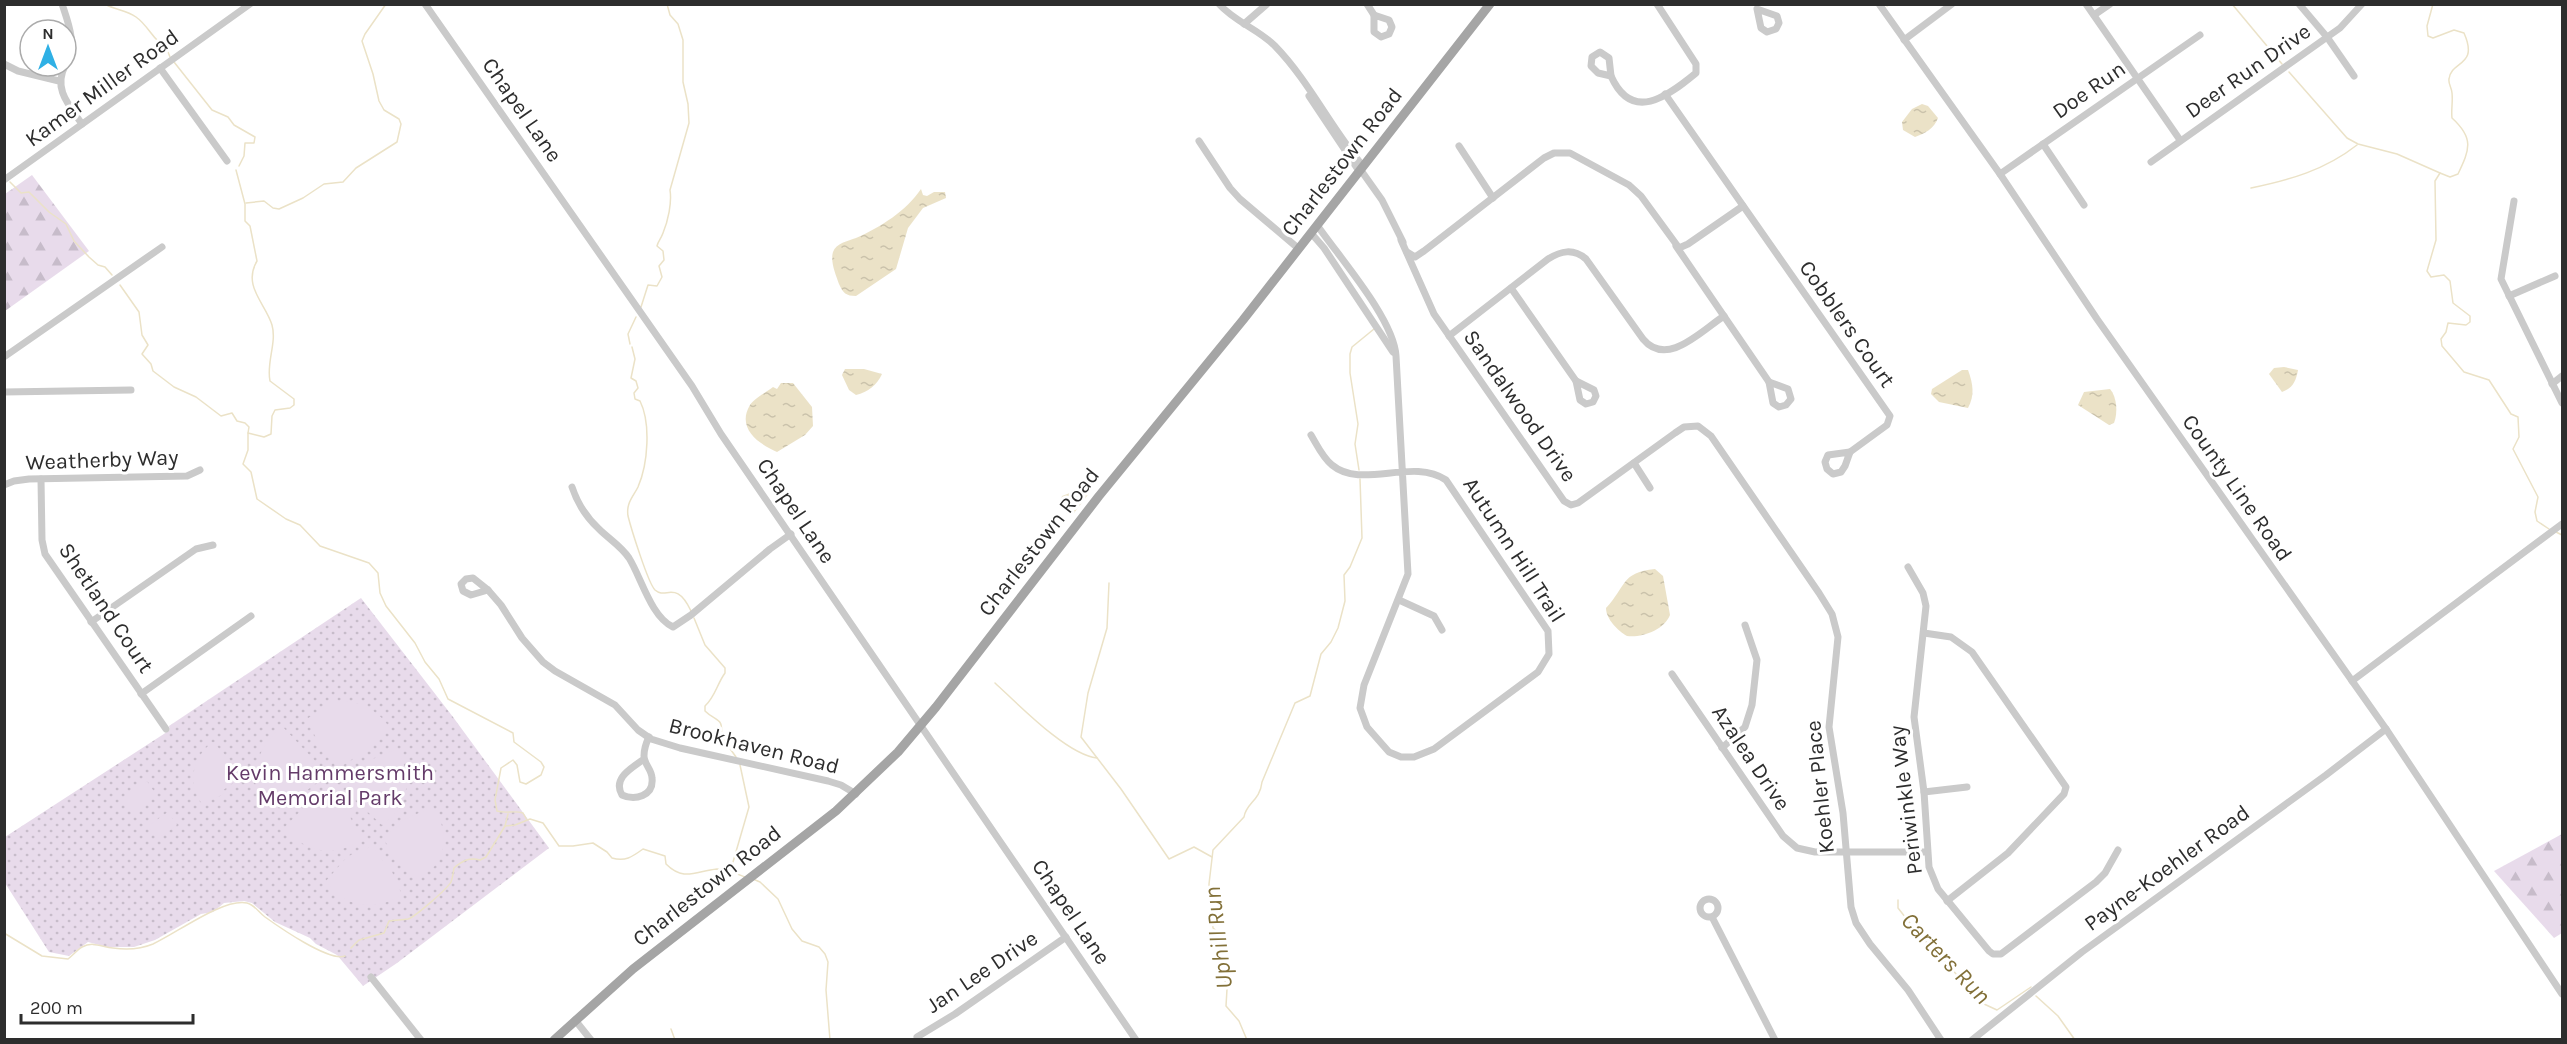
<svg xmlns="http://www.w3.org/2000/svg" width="2567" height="1044" font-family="Karla,sans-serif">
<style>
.forest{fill:url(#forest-firs)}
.park{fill:url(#park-dots)}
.pitch{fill:#e8dbeb}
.water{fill:url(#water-ripples)}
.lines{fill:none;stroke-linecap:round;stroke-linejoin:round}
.stream{stroke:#ebe2c7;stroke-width:1.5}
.minor{stroke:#cacaca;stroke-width:7}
.major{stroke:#a5a5a5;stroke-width:9}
.labels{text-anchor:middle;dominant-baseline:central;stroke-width:6;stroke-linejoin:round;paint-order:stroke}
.street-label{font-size:22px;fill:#2d2d2d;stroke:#fff}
.park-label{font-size:22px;fill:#643b69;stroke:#fff}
.water-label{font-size:24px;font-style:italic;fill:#827038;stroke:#fff}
</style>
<defs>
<pattern id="forest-firs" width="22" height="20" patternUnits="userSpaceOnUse" patternTransform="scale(1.5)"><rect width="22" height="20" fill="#e8dbeb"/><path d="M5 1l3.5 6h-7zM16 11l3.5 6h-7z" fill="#c7bcca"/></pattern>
<pattern id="park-dots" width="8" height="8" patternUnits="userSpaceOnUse" patternTransform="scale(1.5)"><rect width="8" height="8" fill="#e8dbeb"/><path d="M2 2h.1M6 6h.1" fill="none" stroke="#c7bcca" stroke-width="1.8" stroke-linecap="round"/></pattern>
<pattern id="water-ripples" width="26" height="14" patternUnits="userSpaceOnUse" patternTransform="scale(1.5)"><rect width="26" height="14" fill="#ebe2c7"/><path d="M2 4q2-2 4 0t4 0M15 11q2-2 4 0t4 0" fill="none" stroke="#cac2ab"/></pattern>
</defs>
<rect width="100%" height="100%" fill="#fff"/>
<g class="forest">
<polygon points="32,175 89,251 5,311 5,194"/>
<polygon points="2562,834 2562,933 2554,938 2494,871"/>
</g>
<polygon class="park" points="361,598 453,717 549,848 397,963 363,986 337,955 316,944 310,938 275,922 252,903 244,901 224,903 213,912 201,914 155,940 134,947 107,947 88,942 69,956 49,952 5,883 5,837 170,730 169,726"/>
<g class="pitch">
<path d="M332,701C355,699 377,708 390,728L356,760L354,758L342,766L335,765L326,751L323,753L307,719Z"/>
<path d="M283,727L315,761L312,763L320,775L319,781L306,791L307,794L267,813C246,785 254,747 283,727Z"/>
<path d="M213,742L230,760L227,762L238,777L237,780L222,791L224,794L202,804C187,783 192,757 213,742Z"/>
<path d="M396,749C414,774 409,809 382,825L360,805L354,797L357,795L348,783L349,777L363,767L361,764Z"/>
<polygon points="147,781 157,796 134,812 123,797"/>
<path d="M327,792L333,793L343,807L345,806L361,840C335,858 303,853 285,827L313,798L315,801Z"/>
<path d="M433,807C444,821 448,846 438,862C434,869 422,875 415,879L391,855L393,853L384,840L385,835L400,825L398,822Z"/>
<polygon points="168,812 177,825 157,839 148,826"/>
<path d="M369,847H373L384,862L387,860L402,895C376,911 344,909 326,881L346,858L354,853L356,855Z"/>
</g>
<g class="water">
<path d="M1922,104L1928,106L1938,118C1934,129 1925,133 1915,137L1903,130L1902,122L1912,109Z"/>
<path d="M921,189L923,195L927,196L934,192H945L946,198L923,208L908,228L896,269L856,296C846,296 843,293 839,284C836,275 830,262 833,252C836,243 848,241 856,238C881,227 906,211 921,189Z"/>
<path d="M2284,367L2298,370C2296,381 2293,388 2282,392L2269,374L2274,368Z"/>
<path d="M845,369H864L882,374C877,385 868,392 856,395L849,390L842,375Z"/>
<path d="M1962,370H1968C1973,384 1975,395 1968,408L1939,402L1931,394L1932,389Z"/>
<path d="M781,383H793L812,407L813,426L805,435L777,452C759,444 736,428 750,405C754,398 767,392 773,387L777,389Z"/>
<path d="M2110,389C2117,397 2118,413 2114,423L2109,425L2078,405L2084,392Z"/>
<polygon points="1083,488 1090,492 1074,513 1067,514 1060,502 1062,496"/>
<path d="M1655,569L1663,576L1670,615C1664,630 1642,638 1627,636C1618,631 1606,619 1606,608C1626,587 1621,572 1655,569Z"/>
</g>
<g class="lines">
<g class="stream">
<path d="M105,4C115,10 126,10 136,17C149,26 153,41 166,47L170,57"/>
<polyline points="1886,4 1887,6"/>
<polyline points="2232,4 2282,64"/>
<path d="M2433,4L2427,26L2428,36L2433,38L2454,30L2464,33C2479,67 2451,60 2449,79C2448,84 2452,88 2452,93C2453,102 2451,110 2452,118C2474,138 2470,149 2458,174L2450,177L2440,173L2435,181L2436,240L2427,271L2431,277L2444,275L2450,281L2453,303L2470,316V322L2466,325L2448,323L2446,332L2441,339L2442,346L2464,372L2489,380L2511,414L2518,417L2519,437L2513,449L2538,497L2535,512L2537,521L2549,529"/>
<polyline points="174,62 212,110 228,117 234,125 255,137 254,143 245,143 244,156 239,166"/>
<polyline points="2289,72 2347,138 2358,144 2397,154 2440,173"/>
<path d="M236,170L245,204V221L250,226L257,261C242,286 266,304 272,325C277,343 266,363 270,381L294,399V405L290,408L275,410L272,416L271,434L264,437L248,433V450L243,464L251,472L257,499L286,519L300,525L320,546L369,563L378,573L380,593L386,606L415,643L425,662L439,679L448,699L513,733L514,742L541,762L544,767L541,775L526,784L520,782L517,765L513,760L501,768L495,800L497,811C506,814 514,810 523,813L527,820"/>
<polyline points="10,182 21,193 29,192 49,212 66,224 74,241 89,257 98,265 105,267 112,275"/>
<path d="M2251,188C2290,180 2325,170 2357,145"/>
<polyline points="246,203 264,201 273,208 279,209 303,198 324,184 343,182 356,168 397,142 401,124 399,119 384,110 379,101 373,74 362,41 365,34 386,4"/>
<polyline points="120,285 139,312 142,335 148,345 142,354 151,364 153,371 174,387 196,397 221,416 232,413 237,421 245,423 249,427 248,433"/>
<path d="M641,307L648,285L657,286L662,277L659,266L664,260L663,251L657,246C658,241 661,239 663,233C668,221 672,203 670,190L689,123L688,104L683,82V40L678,24L670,15L667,4"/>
<polyline points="630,344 628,334 636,317"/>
<path d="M632,347L635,359L631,378L636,381L638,388L634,393L635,399L640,401C651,423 648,464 638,487C633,497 626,503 628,516C631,528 648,583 655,590C666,600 676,579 691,611"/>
<polyline points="1359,470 1355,444 1358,424 1350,373 1350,354 1352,347 1374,329"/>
<polyline points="2556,532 2562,535"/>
<polyline points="1109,583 1107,628 1088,693 1081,737 1121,789 1169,859 1194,847 1212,857"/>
<path d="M694,618L705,645L725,668V673C717,684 715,697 705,706V711C716,722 724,717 721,736L736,757"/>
<path d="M995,683C1018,704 1067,755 1097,758"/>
<polyline points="505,826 508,814"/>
<polyline points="734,872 733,862 749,807 740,765"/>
<polyline points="753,879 760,882 778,899 792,929 802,941 819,947 825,954 828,962 826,990 830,1040"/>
<polyline points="1898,900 1898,908 1917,932 1984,1004 1997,1010 2031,987"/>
<path d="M4,933L42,956L68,959C73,955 77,950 82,947C93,941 102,947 113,948C126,950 141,949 153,944C177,933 223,898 247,903C255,905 259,913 265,917C279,927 329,962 345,956"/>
<path d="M351,948L359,940L384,933L389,921C395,920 402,920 408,919C415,917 447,889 451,882C453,877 453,873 454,868C462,861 469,857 480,860L486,857L505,826L515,825L530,819L543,823L559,846H573L593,843L607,852L612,858C625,862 632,857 643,849L665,856L666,864C684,882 696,871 717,869C726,869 737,874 745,877"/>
<polyline points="2036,996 2058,1016 2075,1040"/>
<polyline points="671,1029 675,1040"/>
<path d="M1247,1040L1239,1021L1226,1006L1227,989L1221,965L1222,942L1218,932L1213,928L1209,884L1213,850L1244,817C1246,803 1260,801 1262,782L1295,703L1310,696L1321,654L1331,642L1338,628L1345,601L1344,575L1350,567L1362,538L1360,479"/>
</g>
<g class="minor">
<path d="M62,4C69,25 77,44 66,65"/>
<polyline points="425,4 692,386 721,434 1136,1040"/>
<path d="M1219,4C1235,22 1258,29 1275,46C1309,81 1331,128 1363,166"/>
<polyline points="1367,4 1374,15"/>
<polyline points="1879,4 2000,174 2097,319 2386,729 2562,994"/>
<polyline points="2086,4 2180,140"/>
<polyline points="2299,4 2327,37 2354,76"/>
<polygon points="1757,9 1777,16 1779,23 1776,29 1767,32 1761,28"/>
<polygon points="1374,15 1389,20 1392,27 1389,34 1381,37 1374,32"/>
<polyline points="2094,15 2110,4"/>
<polyline points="1244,24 1267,4"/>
<polyline points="1904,40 1952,4"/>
<polygon points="1600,52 1609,58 1611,76 1598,73 1591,66 1592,57"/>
<polyline points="4,64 18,71 59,81"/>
<path d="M65,66C53,89 69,105 82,124"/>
<polyline points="160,68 227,161"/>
<path d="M1611,76C1632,123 1667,97 1696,73V64L1657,4"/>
<polyline points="1665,94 1890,416 1887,425 1850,452"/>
<polyline points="1309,96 1359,171"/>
<polyline points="1199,141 1230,188 1240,199 1299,249"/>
<polyline points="2043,144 2084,205"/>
<polyline points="1459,146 1493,198"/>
<polyline points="2151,162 2340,28 2362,4"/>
<polyline points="1360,169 1382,200 1403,242"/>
<polyline points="2000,174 2200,35"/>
<polyline points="4,180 250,4"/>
<polyline points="2514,201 2501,279 2562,403"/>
<polyline points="1311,233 1324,248 1393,352"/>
<polyline points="1401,240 1434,314 1564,501 1571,505 1578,503 1675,433 1684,427 1698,426 1711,436 1819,593 1832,614 1838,637 1829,727 1843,813 1851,907 1856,923 1870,944 1908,990 1941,1040"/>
<polyline points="1676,246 1769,382"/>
<polyline points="1407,252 1415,257 1424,251 1544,158 1554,153 1570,153 1629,185 1641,196 1679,248 1688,244 1743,206"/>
<polyline points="1511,288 1576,381"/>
<polyline points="2509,296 2555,276"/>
<path d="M1449,336L1548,259C1561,251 1573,248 1586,259L1643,339C1667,368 1701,331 1724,316"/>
<polyline points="4,357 162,247"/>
<polygon points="1576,381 1594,390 1596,396 1593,402 1586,404 1580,400"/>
<polygon points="1769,382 1788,389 1791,399 1786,405 1779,407 1773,403"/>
<polyline points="2552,384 2562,376"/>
<polyline points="4,392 131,390"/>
<path d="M1311,435C1317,445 1323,458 1332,465C1362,490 1412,457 1446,480L1548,631L1549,654L1538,672L1434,749L1414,757H1401L1389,752L1367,727L1360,708L1364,685L1408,574L1396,356C1394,319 1339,257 1317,225"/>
<polygon points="1850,452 1845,466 1841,472 1833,474 1827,469 1825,462 1828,455"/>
<polyline points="1634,463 1650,488"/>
<polyline points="41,479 42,540 45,554 166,729"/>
<polyline points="4,485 14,481 29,479 187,476 200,470"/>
<path d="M572,487C577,502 587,518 599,529C609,539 621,546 629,558C641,577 651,617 673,627L691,615L770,549L791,534"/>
<polyline points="1908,567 1923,593 1926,606 1914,717 1924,792 1929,867 1938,889 1989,951 1993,954 2001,954 2096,882 2105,873 2118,850"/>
<polygon points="473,578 488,590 471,595 463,591 461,584 466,579"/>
<polyline points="488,590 501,605 522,638 543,662 555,671 615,705 638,730 651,739 680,748 828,781 841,785 856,794"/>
<polyline points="1399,600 1434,616 1442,630"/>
<polyline points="91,622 196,549 213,545"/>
<polyline points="1924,633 1951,637 1972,652 2066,787 2064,794 2008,853 1947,901"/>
<polyline points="1672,674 1783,836 1797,848 1815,852 1927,852"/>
<polyline points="2352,681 2562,524"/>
<polyline points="141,694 251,616"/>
<polyline points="1722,748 1745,727 1752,705 1757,660 1745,625"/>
<path d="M644,759C632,768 612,778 622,795C635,801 654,796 652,778C652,770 644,764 644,756C644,749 646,743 649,737"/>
<polyline points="1924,792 1967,787"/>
<circle cx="1709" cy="908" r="9"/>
<polyline points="1712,917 1775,1040"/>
<polyline points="371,977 421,1040"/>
<polyline points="575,1020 591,1040"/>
<polyline points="917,1037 955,1014 1066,937"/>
<polyline points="1972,1040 2082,952 2326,775 2386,729"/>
</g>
<polyline class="major" points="554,1040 633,969 836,811 898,752 936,707 1099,496 1243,320 1490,4"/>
</g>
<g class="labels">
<g class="street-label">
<text transform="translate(2248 71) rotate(-35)">Deer Run Drive</text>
<text transform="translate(102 88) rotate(-36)">Kamer Miller Road</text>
<text transform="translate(2089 90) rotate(-35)">Doe Run</text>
<text transform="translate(522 110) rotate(55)">Chapel Lane</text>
<text transform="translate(1342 162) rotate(-52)">Charlestown Road</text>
<text transform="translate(1847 324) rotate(55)">Cobblers Court</text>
<text transform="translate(1520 406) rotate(55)">Sandalwood Drive</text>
<text transform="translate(102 460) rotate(-2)">Weatherby Way</text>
<text transform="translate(2237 488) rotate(55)">County Line Road</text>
<text transform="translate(796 511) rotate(56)">Chapel Lane</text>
<text transform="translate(1039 542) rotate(-52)">Charlestown Road</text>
<text transform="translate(1514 550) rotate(57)">Autumn Hill Trail</text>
<text transform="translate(106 608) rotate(56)">Shetland Court</text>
<text transform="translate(754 746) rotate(14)">Brookhaven Road</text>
<text transform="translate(1751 758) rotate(56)">Azalea Drive</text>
<text transform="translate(1820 787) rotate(-96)">Koehler Place</text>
<text transform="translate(1906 800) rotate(-97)">Periwinkle Way</text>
<text transform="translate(2167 868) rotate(-36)">Payne-Koehler Road</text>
<text transform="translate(707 886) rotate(-38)">Charlestown Road</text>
<text transform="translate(1071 912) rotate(56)">Chapel Lane</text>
<text transform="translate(982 972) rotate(-34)">Jan Lee Drive</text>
</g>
<g class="park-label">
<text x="330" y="773">Kevin Hammersmith<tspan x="330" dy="25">Memorial Park</tspan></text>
</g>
<g class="water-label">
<text transform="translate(1218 938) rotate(-97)">Uphill Run</text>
<text transform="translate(1946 958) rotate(46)">Carters Run</text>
</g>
</g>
<rect width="2567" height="1044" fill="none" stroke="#2d2d2d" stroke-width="12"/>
<g transform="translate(48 48)"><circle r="28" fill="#ffffff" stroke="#ababab" stroke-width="1.5"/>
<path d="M0-4.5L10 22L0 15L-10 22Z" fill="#2fb0e5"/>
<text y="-9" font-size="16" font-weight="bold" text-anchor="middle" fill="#2d2d2d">N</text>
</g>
<path d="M21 1014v9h172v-9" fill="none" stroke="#2d2d2d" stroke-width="3"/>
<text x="30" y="1014" font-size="18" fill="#2d2d2d" stroke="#ffffff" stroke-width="4.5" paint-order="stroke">200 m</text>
</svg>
